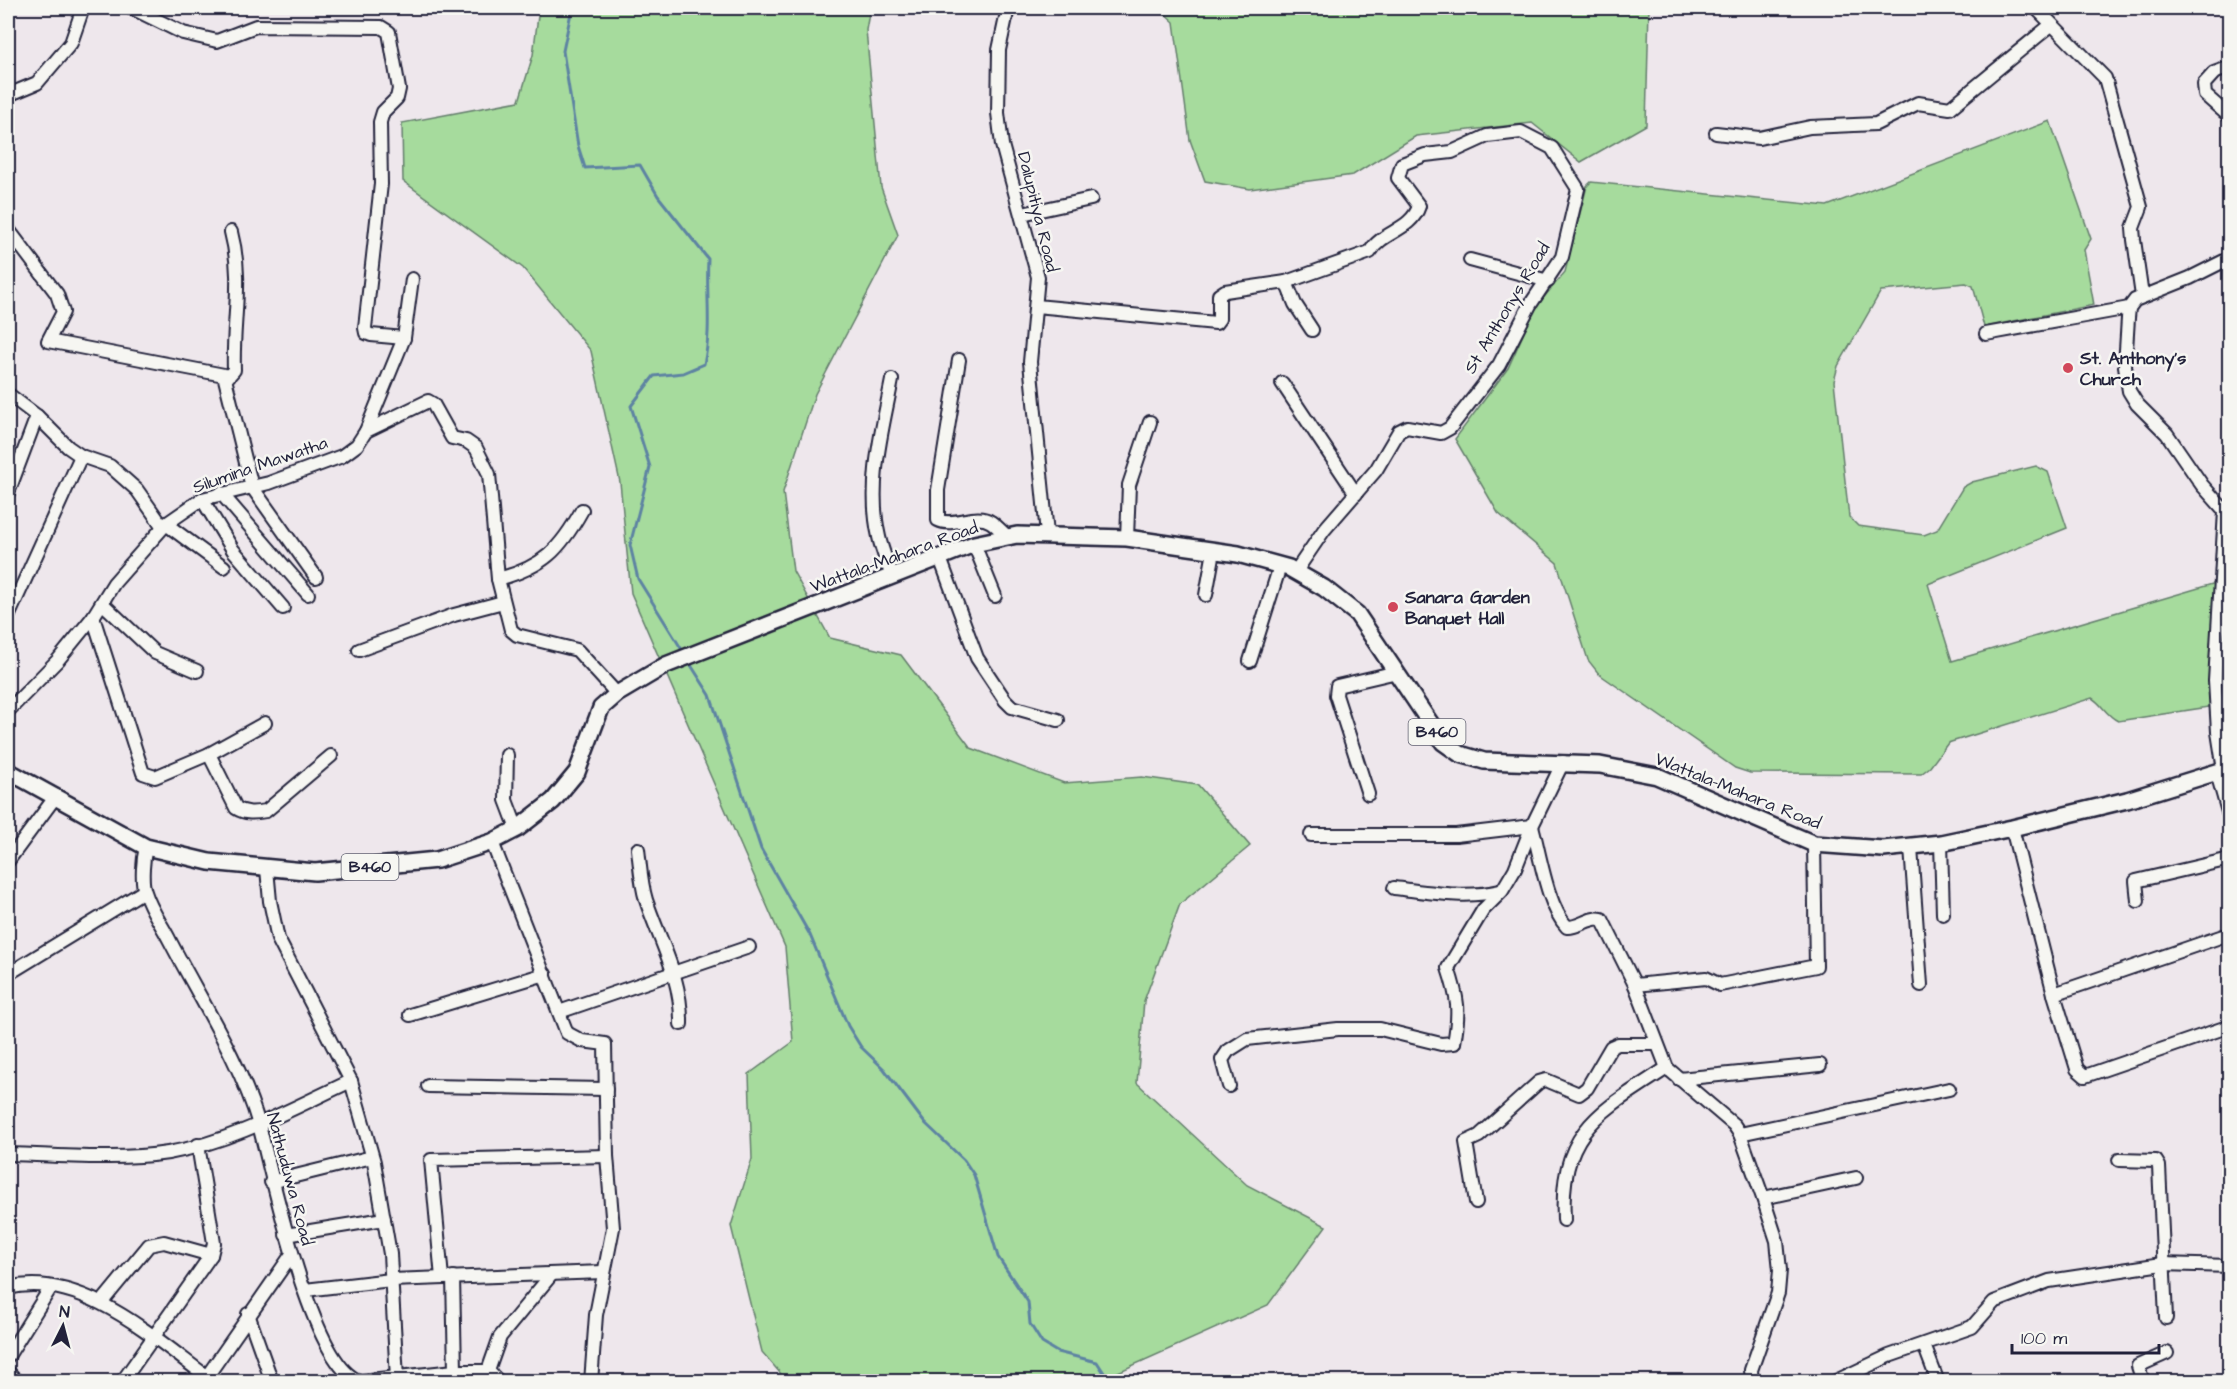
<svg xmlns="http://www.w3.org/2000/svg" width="2237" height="1389" font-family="'Architects Daughter',sans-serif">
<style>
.green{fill:#a6db9d;stroke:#647e6c;stroke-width:1.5}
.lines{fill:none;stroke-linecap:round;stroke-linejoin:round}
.stream{stroke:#5d83a2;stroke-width:3}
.minor-casing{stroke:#22223b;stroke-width:16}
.major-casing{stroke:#22223b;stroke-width:20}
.minor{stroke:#f6f6f2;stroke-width:12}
.major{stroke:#f6f6f2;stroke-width:15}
.poi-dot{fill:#d1495b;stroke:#f6f6f2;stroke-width:2}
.labels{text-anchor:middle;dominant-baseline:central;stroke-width:5;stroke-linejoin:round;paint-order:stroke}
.shield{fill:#f6f6f2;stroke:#626272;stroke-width:1.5}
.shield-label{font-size:16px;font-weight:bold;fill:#22223b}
.street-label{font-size:18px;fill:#22223b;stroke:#f6f6f2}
.poi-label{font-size:18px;font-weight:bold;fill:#22223b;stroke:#f6f6f2;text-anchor:start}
</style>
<rect width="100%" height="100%" fill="#eee7ec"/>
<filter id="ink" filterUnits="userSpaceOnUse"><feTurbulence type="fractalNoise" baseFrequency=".0167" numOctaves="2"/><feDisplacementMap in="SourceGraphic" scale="12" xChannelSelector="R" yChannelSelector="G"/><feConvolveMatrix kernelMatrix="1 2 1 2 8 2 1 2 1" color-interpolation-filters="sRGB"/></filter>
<g filter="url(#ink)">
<g class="green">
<polygon points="539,8 870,8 866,30 881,187 898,235 815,394 783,492 793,571 830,638 901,655 971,748 1064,783 1142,777 1198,785 1250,846 1180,904 1144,1001 1137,1083 1247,1185 1326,1226 1268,1305 1098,1381 787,1381 762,1352 731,1226 752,1159 749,1074 793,1042 785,947 631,593 620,482 591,351 523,268 403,181 402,123 519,101 533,55"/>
<polygon points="1159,8 1649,8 1646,125 1581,162 1532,123 1416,136 1353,175 1250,189 1205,181 1190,140 1174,22"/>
<path d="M2050,121L2091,239L2084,250L2094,305L1984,327L1973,286L1966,283L1881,291L1838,366L1834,381L1849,517L1858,526L1924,535L1937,530L1963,487L1972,482L2036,466L2048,472L2067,528L1928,584L1952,661L2219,582L2215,706L2118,721C2106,715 2102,704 2092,698L1948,743L1930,767L1921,774L1750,773L1735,768L1599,674L1588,660L1557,563L1498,513L1455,439L1508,368L1535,308L1565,272L1587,186L1591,182L1827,206Z"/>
</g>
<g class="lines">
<g class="stream">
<path d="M572,8L563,51L578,146L585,168L640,165L658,196L708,259C706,295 712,330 704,364L683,373L654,376L631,406L650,467L630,545L638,579L684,653"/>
<polyline points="689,662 710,695 761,849 810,935 848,1026 861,1047 884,1069 924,1122 964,1160 974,1175 998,1257 1028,1302 1030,1324 1042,1343 1057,1352 1097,1362 1110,1382"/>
</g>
<defs>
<g id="minor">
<polyline points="132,8 183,33 217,41 256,26 381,27 389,32 399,89 397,98 383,112 380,122 381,184 365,328 366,333 371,335 404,338"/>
<polyline points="1008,8 999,50 998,113 1002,145 1038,277 1030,362 1047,534"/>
<polyline points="2036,8 2105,78 2141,207 2133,228 2134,240 2142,296"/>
<polyline points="2230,67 2214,73 2204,84 2205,95 2230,117"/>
<polyline points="8,95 37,83 71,43 83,8"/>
<polyline points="1716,133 1759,138 1810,127 1876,124 1918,103 1950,108 2051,25"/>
<polyline points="1022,214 1091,199"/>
<polyline points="8,229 57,294 63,312 48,341 224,375 252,487 316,577"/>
<polyline points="1470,260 1548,281"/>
<polyline points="1036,306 1216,323 1219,319 1219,295 1225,291 1286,282"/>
<polyline points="1986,334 2129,308"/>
<path d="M959,360L938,490V520C954,528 975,512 991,522C997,526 1003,533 1009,538"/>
<path d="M226,379L234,370C232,321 244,281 231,232"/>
<polyline points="1282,383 1356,494"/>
<polyline points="8,394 37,416"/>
<polyline points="366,431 404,338 412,279"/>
<polyline points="8,493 37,416 68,447 81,456 110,466 137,490 163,527"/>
<polyline points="221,493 308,594"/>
<polyline points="202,499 233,550 283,608"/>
<polyline points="166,524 224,567"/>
<polyline points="1127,538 1129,485 1150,422"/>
<polyline points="974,544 995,596"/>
<polyline points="940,558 977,658 1005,700 1012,707 1058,720"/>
<path d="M1296,571L1324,530L1376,470L1399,431L1407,427L1441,433L1450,428L1499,365L1530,305L1562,257L1578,189L1552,148L1521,132L1487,136L1452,152L1425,155L1402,164L1398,178L1419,206C1411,231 1382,231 1370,252L1286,282L1295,304L1312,330"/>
<path d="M892,577C888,564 882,551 879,537C867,485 882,431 892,380"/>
<path d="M498,579C543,567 560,550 582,510"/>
<polyline points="1206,595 1214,551"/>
<polyline points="102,603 155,653 197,671"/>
<polyline points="8,617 81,456"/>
<path d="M93,617L143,773L155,777L209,754L236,808C245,814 255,813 266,811L331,756"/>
<polyline points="359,650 454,615 503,602"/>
<polyline points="1250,661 1280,566"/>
<polyline points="8,711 58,660 93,617 114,583 166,524 202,499 269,483 342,456 357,445 366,431 428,401 433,404 452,438 466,441 476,448 489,474 498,579 511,630 517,635 577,650 617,694"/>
<polyline points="209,754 265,723"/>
<polyline points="507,755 506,800 517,829"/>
<path d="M1563,762L1532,826C1540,854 1547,906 1567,927C1579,928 1590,916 1602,919L1635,985L1667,1068L1734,1125L1740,1134L1763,1198L1777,1241L1780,1270L1778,1293L1751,1370L1752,1382"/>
<polyline points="2224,770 2218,732 2215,681 2225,511 2202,485 2167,434 2137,404 2129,391 2125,366 2128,318 2129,308 2135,300 2190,278 2230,258"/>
<polyline points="2217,773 2230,819"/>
<polyline points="1368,794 1336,695 1337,686 1397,672"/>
<polyline points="2012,828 2054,994 2077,1069 2085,1076 2230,1026"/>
<polyline points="492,842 567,1033 582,1041 605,1044 607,1156 613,1228 596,1315 591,1382"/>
<polyline points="1941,843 1943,914"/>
<path d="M146,847C143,859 141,881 145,892C150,909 162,925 170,941C199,997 242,1064 259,1125C272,1173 311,1367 360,1381L455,1371H488L499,1382"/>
<polyline points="1911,848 1921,985"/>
<path d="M638,849C640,865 641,884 646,900C660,942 682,978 681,1024"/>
<polyline points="8,861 56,796"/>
<polyline points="267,869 270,901 278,939 351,1081 374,1162 390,1254 397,1379"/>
<path d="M1394,888C1429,892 1465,899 1500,891"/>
<polyline points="2138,901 2136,881 2230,859"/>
<polyline points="8,974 144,891"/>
<polyline points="1635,985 1706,978 1720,985 1816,966 1814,844"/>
<polyline points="2054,994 2223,936"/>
<polyline points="559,1012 749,947"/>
<polyline points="410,1015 545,974"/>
<polyline points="1679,1079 1820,1065"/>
<polyline points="428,1086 606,1089"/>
<path d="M1229,1086L1222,1060L1228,1051L1247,1039L1338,1029H1380L1441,1044L1454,1043C1460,1011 1458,998 1448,968L1483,910L1502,891L1515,869L1532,826L1456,835H1311"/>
<polyline points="1740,1134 1949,1089"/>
<path d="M8,1154C60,1155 116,1161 168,1153C232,1142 293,1108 351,1081"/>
<polyline points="2119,1160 2156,1161 2159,1166 2166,1318"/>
<polyline points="271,1182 372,1157"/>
<polyline points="1763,1198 1856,1178"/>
<polyline points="1476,1202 1466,1142 1479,1136 1539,1082 1546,1080 1579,1094 1587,1088 1611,1047 1618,1044 1656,1044"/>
<path d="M1564,1220C1559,1130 1600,1112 1667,1068"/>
<polyline points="286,1235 384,1219"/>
<polyline points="453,1277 455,1371"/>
<polyline points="442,1278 431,1160 607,1156"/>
<path d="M8,1288C80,1270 153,1337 206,1376"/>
<polyline points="305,1290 391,1280 603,1272"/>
<polyline points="102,1302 149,1245 164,1242 211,1255"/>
<polyline points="248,1314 270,1376"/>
<polyline points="1924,1345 1938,1382"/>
<polyline points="8,1356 51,1287"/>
<polyline points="488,1371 500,1337 552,1274"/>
<polyline points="8,1372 18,1382"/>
<polyline points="122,1382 211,1255 214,1243 198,1145"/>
<polyline points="203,1382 292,1254"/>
<polyline points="1834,1382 1889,1356 1972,1327 1994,1302 2049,1281 2162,1264 2230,1266"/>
<polyline points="2143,1382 2138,1366 2167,1353"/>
</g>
<polyline id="major" points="8,771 146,847 209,862 315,872 437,860 492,842 517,829 553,801 577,772 601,708 617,694 666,665 974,544 1017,535 1127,538 1238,554 1289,568 1324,588 1357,614 1443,742 1460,754 1484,761 1600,765 1657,776 1814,844 1883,849 1941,843 2012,828 2127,800 2230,768"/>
</defs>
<use href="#minor" class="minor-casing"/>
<use href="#major" class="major-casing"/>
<use href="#minor" class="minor"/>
<use href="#major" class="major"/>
</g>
</g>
<g class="poi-dot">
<circle cx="2068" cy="368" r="6"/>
<circle cx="1393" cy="607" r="6"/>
</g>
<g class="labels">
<g class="shield">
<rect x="1408.5" y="719" width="57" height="26" rx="4.5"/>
<rect x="341.5" y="854" width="57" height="26" rx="4.5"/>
</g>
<g class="shield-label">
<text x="1437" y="732">B460</text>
<text x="370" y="867">B460</text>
</g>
<g class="street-label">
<text transform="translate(1038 212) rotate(76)">Dalupitiya Road</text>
<text transform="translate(1507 308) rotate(-59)">St Anthonys Road</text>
<text transform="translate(260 465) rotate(-19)">Silumina Mawatha</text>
<text transform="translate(894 557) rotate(-20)">Wattala-Mahara Road</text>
<text transform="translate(1738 791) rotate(22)">Wattala-Mahara Road</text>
<text transform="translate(290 1179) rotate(75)">Nathuduwa Road</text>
</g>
<g class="poi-label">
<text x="2080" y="358">St. Anthony's<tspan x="2080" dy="21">Church</tspan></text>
<text x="1405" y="597">Sanara Garden<tspan x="1405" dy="21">Banquet Hall</tspan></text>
</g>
</g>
<rect width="2237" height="1389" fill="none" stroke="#f6f6f2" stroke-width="30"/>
<rect x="15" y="15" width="2207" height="1359" fill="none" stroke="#22223b" stroke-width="2" filter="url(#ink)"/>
<g transform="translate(63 1326) rotate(6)" stroke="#f6f6f2" stroke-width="4.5" paint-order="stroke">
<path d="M0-4.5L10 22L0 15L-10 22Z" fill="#22223b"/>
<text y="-9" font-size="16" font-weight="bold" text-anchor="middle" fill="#22223b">N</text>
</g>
<path d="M2012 1344v9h147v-9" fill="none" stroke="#22223b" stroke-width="3"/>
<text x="2021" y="1344" font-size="18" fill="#22223b" stroke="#f6f6f2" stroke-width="4.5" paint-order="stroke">100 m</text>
</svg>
